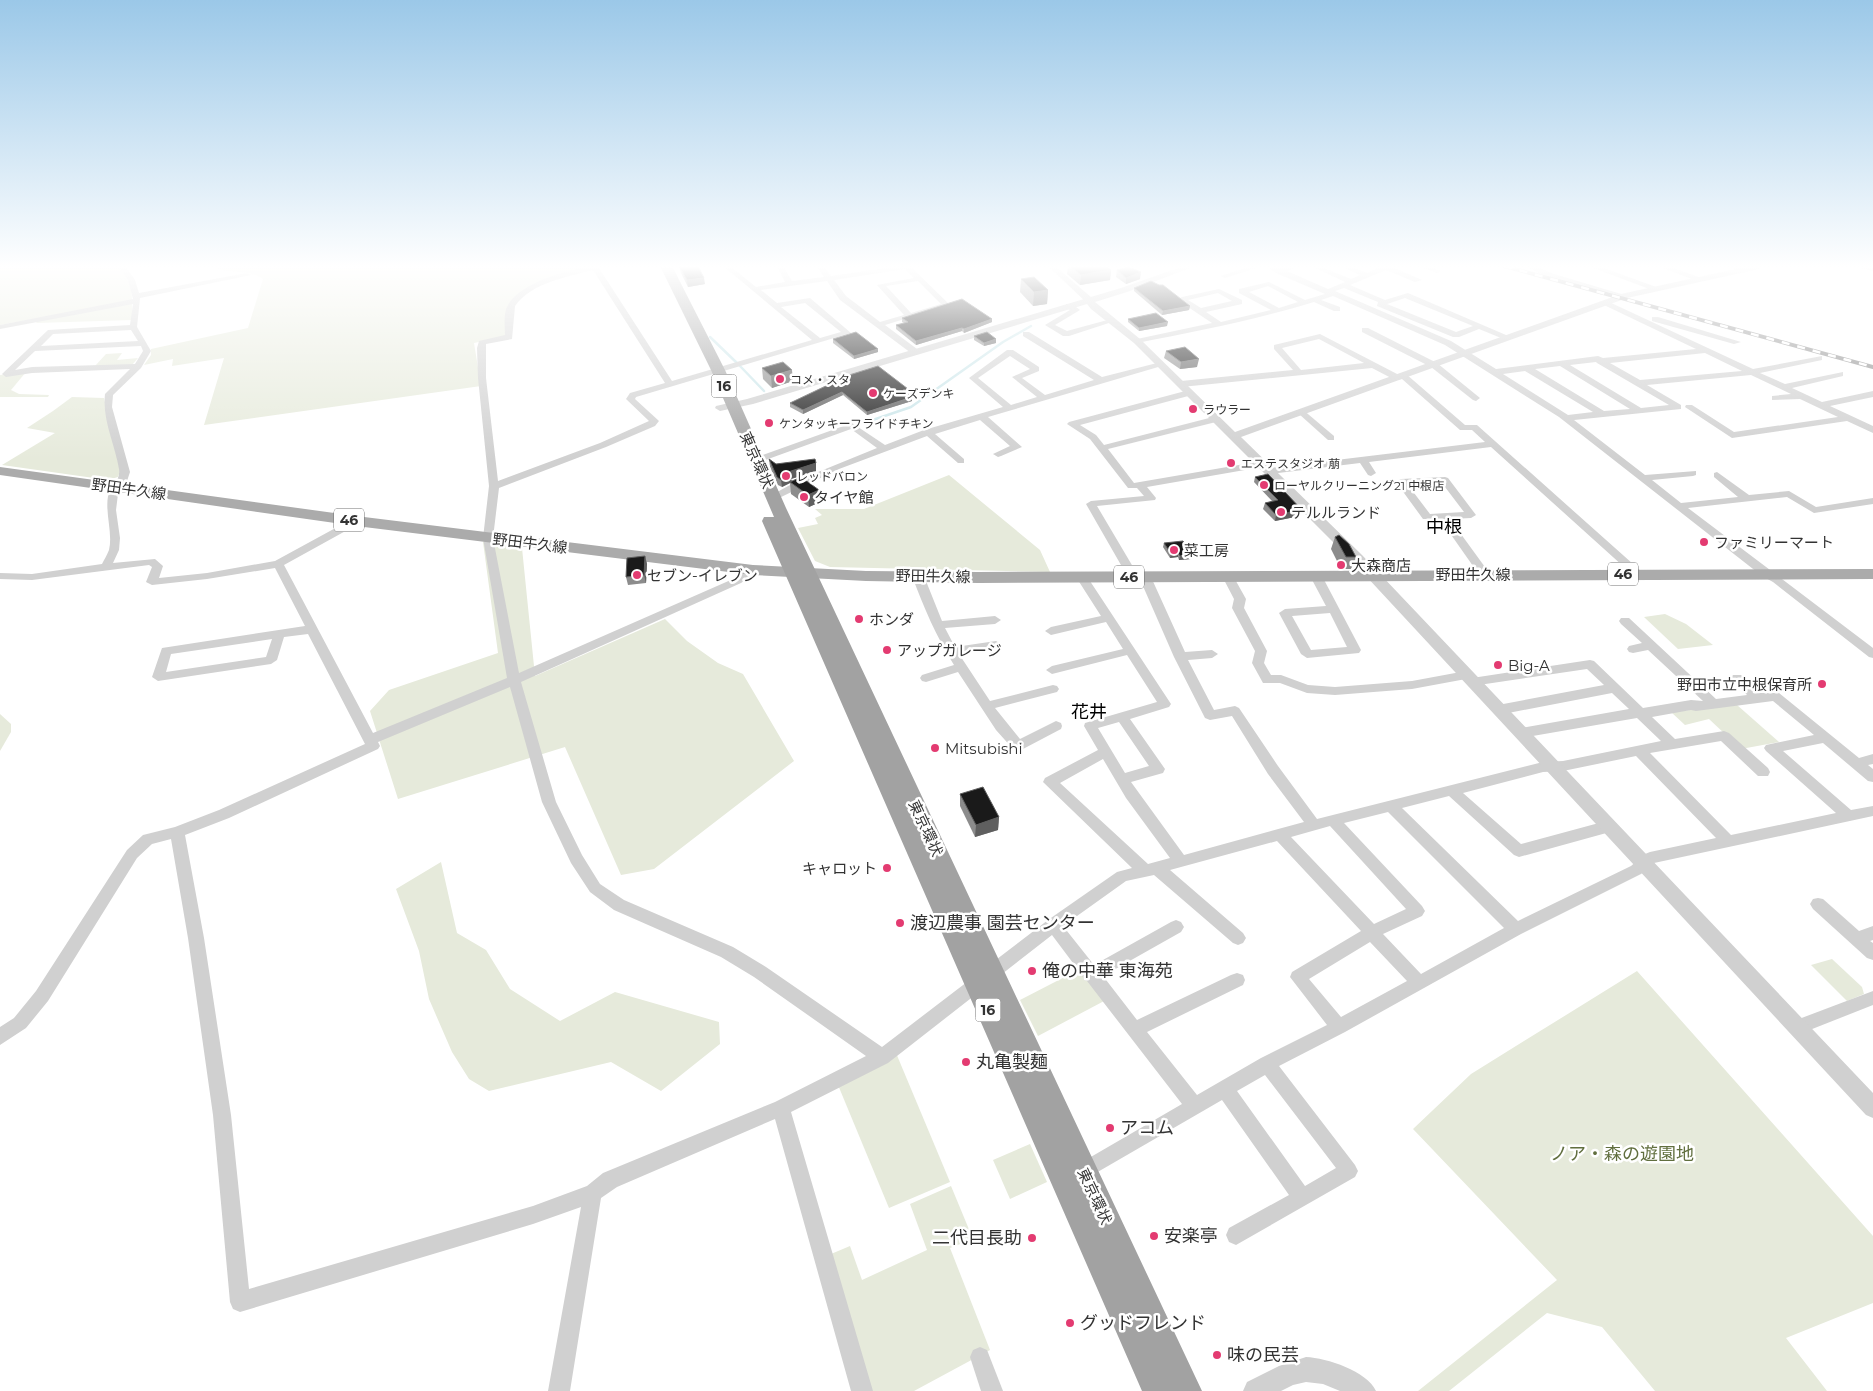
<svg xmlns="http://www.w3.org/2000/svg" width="1873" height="1391" font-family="Montserrat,'Noto Sans JP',sans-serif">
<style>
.green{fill:#e6eadb}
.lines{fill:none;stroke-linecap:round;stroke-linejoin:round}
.stream{stroke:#c9e5e9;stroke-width:2.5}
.minor{fill:#d0d0d0;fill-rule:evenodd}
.tertiary{fill:#d0d0d0;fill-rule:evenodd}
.primary{fill:#ababab;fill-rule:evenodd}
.trunk{fill:#a2a2a2;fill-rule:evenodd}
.rail-casing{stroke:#888;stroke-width:4}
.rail{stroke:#fff;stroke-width:2.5;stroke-dasharray:8;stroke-linecap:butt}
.wall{fill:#8c8c8c}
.shaded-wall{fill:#5f5f5f}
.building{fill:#1a1a1a;stroke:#5f5f5f}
.poi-dot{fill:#e33b71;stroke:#fff;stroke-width:2}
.labels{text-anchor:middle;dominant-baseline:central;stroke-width:5;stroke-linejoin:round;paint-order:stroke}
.far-poi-label{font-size:12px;fill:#333;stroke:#fff;text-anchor:start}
.shield{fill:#fff;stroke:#707070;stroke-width:1}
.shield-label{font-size:14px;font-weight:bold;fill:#333}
.street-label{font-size:15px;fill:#333;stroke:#fff}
.poi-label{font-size:15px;fill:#333;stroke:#fff;text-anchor:start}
.quarter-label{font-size:18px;fill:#000;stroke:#fff}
.near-poi-label{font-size:18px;fill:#333;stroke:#fff;text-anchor:start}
.near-park-label{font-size:18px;fill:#616f3f;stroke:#fff}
</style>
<rect width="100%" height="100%" fill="#fff"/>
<g class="green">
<path d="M0,266H117C128,276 132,286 132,301L0,325Z"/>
<path d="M211,266H587L589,268L535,285L517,296L506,336L474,343L481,386L204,425L224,358L172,366L173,359L144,365L151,355V349L248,328L263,279C247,268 227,275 211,266Z"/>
<polygon points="132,302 132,320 36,323 39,320"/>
<polygon points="122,353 117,360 138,358 132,365 95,366 106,354"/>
<polygon points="26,372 11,390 19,394 49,395 48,397 0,397 0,375"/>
<polygon points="72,397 104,398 120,471 118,477 108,480 2,465 55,433 27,428 53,411"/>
<polygon points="949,475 1040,550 1050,572 830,567 815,561 798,528 818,524 815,518 822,515 815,509 864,509"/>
<polygon points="483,542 522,548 535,676 665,619 687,641 718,663 743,674 794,761 654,869 621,875 565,747 398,799 370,711 389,690 498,653"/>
<polygon points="1665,614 1686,624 1713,645 1678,649 1644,617"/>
<polygon points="1737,705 1779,742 1741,749 1709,719 1685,725 1671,712"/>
<polygon points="0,714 11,724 11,732 0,751"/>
<polygon points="441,862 457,933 486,950 510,989 560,1021 615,992 719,1022 720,1044 661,1091 611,1062 489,1091 469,1079 452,1052 429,999 419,951 396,889"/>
<polygon points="1832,959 1862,987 1864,994 1847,1001 1811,965"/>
<polygon points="1082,968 1106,1000 1038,1036 1020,1000"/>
<polygon points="1637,971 1873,1236 1873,1303 1786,1338 1827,1391 1655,1391 1602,1327 1547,1313 1449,1391 1418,1391 1557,1280 1413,1129 1471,1074"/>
<polygon points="896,1053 950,1182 889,1208 838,1085"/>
<polygon points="1030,1144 1047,1182 1010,1199 993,1160"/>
<polygon points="951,1186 973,1239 950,1248 990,1350 914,1391 870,1391 831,1254 850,1246 862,1280 927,1250 910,1204"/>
</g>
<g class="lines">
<g class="stream">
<polyline points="710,337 737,363"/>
<polyline points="740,366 764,391"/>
<polyline points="864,423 911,407 1003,342 1031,326"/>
</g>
<g class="minor">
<path d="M118,266H125L135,280L139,293L247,273L251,275L140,298L137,327L151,351L141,368L113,395L112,407L130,472L125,487L118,494L116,510L120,538L119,550L113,563L155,559L163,566L159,578L207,573L275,561L352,519H360L361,521L360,523L284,565L373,733L507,678L483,538L489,486L478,378L477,348L479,341L505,335C505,326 503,313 508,305C520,282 577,266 601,266L599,268L672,381L812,340L723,266H730L756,287L785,282L777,266H783L792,281L824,277L817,266H823L831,276L900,266H916L912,268L950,305L885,325L917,349V353H911L840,300L827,281L761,290L777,303L810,298L851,333L636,397L635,399L659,421L655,426L606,447L499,488L493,538L519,673L733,579L749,568H757L758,570L757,572L741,583L521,682L556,802L582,855L600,884L624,900L733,947L766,967L882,1047L1048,920L1117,872L1132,868L1043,782L1045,778L1098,750L1084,726L1085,723L1157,702L1127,655L1052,674L1046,670L1052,666L1123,649L1106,622L1051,635L1045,631L1051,627L1101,616L1076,577L1082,574L1086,575L1171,704L1169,707L1130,719L1165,769L1163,773L1131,782L1184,855L1304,822L1268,774L1232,716L1210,720L1205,718L1174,657L1139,577L1145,574L1151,577L1185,652L1212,650L1218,654L1212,658L1188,660L1214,710L1235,706L1239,708L1278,766L1317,819L1543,762L1563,761L1661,741L1637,718L1521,738L1516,736L1515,733L1516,730L1521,728L1629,709L1612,693L1498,715L1494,713L1492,710L1494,707L1498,705L1604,685L1587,669L1472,686L1466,682L1472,678L1590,660L1594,661L1643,708L1691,700L1703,701L1648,650L1633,653L1629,652L1627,649L1629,646L1642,643L1621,624L1619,621L1621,618H1629L1716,699L1747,695L1731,678L1733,675H1741L1761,693H1779L1859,758L1873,754V764L1868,765L1873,769V782L1868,781L1823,743L1783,751L1851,810L1873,806V816L1654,863L1641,874L1521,934L1345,1032L1279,1066L1355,1165L1358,1171L1355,1177L1236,1245L1229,1242L1226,1235L1229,1228L1289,1195L1222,1100L1089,1177L1083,1180L1077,1177L1074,1171L1077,1165L1182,1104L1087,981L1084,980L1082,975L1052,935L888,1063L791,1112L873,1391H851L775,1119L617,1187L601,1198L570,1391H548L581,1207L533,1224L240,1312L233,1309L230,1302L213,1115L188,938L171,839L152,844L137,858L48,1001L26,1028L0,1045V1027L14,1018L36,991L127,850L143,835L175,827L219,810L365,744L308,634L284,637L277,660L271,664L158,681L152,677L162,648L305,626L275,568L207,579L152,585L146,582L152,567L149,565L32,580L0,579V573L32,574L102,564C104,560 107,555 109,550C113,533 105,514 108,496C109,487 121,482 119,469C115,444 102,420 105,394L130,369L32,373L6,377L2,374L48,330L130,325L133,304L0,329V325L133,299L128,280ZM905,269L914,278L877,285L904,315L880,322L846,296L834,280ZM593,270L665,383L630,393L626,399L649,421L600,443L498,481L486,378V344L512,339L515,306C531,283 567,277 593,270ZM918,281L941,304L911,313L886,286ZM805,303L841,332L820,338L781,307ZM131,330L138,341L41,346L53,334ZM141,346L143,351L135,364L32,367L15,370L35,351ZM272,639L266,657L166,672L171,654ZM510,687L542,802L571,863L590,892L614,910L721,957L754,977L866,1056L775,1102L603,1173L587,1186L533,1206L249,1289L231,1115L204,938L185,835L229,818L378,749L380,746L378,742ZM1773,701L1814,735L1766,745L1764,748L1766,751L1836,813L1731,835L1650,753L1721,741L1758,776H1768L1770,772L1768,768L1729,733L1724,731L1675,739L1652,717L1691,710L1696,711ZM1119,722L1149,766L1125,773L1098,728ZM1636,756L1716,838L1650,852L1645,854L1631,866L1518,921L1402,808L1449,796L1514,855L1519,857L1610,832L1615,830L1617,826L1615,822L1610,820L1521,844L1463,793L1543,772L1563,771ZM1103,759L1126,798L1170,858L1148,864L1060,783ZM1388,812L1504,928L1421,974L1383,934L1422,916L1425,911L1422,906L1344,823ZM1330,826L1406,909L1374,924L1291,837ZM1277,841L1361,931L1292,972L1290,977L1327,1025L1261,1058L1197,1095L1147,1032L1243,985L1245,980L1243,975L1237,973L1231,975L1137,1020L1103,976L1181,932L1184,927L1181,922L1176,920L1171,922L1094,965L1063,926L1126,881L1154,875L1233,943L1238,945L1243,943L1246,938L1243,933L1170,870ZM1370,942L1407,981L1341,1017L1309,979ZM1265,1075L1336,1168L1305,1186L1237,1091Z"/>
<polygon points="1048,266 1055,266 1092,298 1092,302 1086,302"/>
<polygon points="1251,266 1262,266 1225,278 1221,276"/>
<path d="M1266,266H1274L1281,268L1301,266L1287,271L1328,289L1345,282L1311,266H1319L1351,279L1360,275L1340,266H1349L1367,273L1382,266H1392V267L1422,280L1415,282L1386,270L1350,285L1385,300L1408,293L1513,338L1506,340L1479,329L1459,337H1453L1377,306L1378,302L1344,288L1335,291L1451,341L1496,369L1598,356L1603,358L1696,349L1604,305V301H1607L1753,369L1822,356V360L1760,373L1785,384L1843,372V376L1792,388L1822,402L1873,391V397L1830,406L1873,426V433L1847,421L1732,438L1685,407L1686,405H1692L1734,432L1838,417L1800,399L1772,400V396L1791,394L1751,375L1647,385L1681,405V409L1574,420L1645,475L1696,471V475L1693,476L1652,480L1681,503L1738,497L1714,477V473L1717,472L1749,495L1789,491L1816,507L1873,498V504L1814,513L1787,497L1688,508L1873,648V658L1869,657L1773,582L1762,576L1559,417L1445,345L1333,296L1321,300L1340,307V311H1334L1314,302C1255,320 1198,331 1137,343L1133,341L1137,339L1212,323L1179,301L1178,299L1182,297L1219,289L1242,300V304L1206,312L1221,322L1271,310L1239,293V289L1269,282L1305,300L1325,294L1276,273ZM1268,286L1298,302L1279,308L1249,292ZM1218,293L1232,301L1201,308L1188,300ZM1405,298L1473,326L1456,332L1387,304ZM1705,353L1742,371L1640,380L1610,363ZM1596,362L1597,363L1669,405L1641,408L1570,365ZM1560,366L1630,409L1604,411L1535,369ZM1525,371L1593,412L1568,415L1503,374Z"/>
<polygon points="1418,266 1428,266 1441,271 1437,273"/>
<polygon points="1526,266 1535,266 1554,274 1628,296 1624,298 1548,278"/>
<polygon points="1588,266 1598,266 1659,288 1652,290"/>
<polygon points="1658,266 1668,266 1704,279 1697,281"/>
<polygon points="1727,266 1738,266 1746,269 1742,271"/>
<polygon points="1860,266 1873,267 1873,271 1861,268"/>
<polygon points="1066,304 1072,304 1080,310 1055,325 1067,331 1111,319 1115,321 1069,336 1063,336 1045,325 1070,310 1066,308"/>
<polygon points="1652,317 1658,317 1741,342 1734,344 1652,321"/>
<polygon points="1362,328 1368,328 1437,363 1480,398 1476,401 1473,400 1431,367 1362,332"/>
<path d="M1023,332H1029L1102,377L1161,362L1165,365L988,417L1022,447L1001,456L998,457L993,454L1010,446L980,420L935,434L964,459V463H958L927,436L839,469L777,499H769L768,497L801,479L877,448L851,429L760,462H754V458L852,423L885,445L924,430L1003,407L969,378L1007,350H1013L1039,367V371L1022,378L1045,395L1094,380L1023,336ZM1010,356L1030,369L1012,377L1037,397L1011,405L978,378Z"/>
<path d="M1320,334L1399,375L1406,374L1465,425H1477L1642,572L1644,574L1642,576H1634L1491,447L1369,462L1376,473L1371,476L1368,475L1360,463L1270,474L1265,471L1270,468L1485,442L1472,430H1460L1402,379L1395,380L1372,368L1181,387L1177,384L1181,381L1293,370L1274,349V345ZM1319,339L1364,363L1301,370L1282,348Z"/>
<polygon points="1189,390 1193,393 1192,395 1080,425 1096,435 1104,445 1217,416 1220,417 1220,421 1108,449 1134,483 1262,461 1267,464 1262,467 1147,487 1156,498 1155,500 1097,506 1139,577 1137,579 1129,579 1086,504 1091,501 1144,496 1137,488 1128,488 1090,439 1067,424 1069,422"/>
<polygon points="1302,409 1334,436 1334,440 1328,440 1299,414 1299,410"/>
<path d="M1445,477L1448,478L1476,515L1471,518L1450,519L1490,574L1488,576H1480L1440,519H1423L1396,482L1401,479ZM1442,483L1464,512L1430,514L1408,485Z"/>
<path d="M918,573L924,576L942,621L995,616L1001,620L995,624L945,628L955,647L996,641L1002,645L996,649L959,654L990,701L1053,685L1057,686L1059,689L1057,692L995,708L1020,739L1056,721L1061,723L1062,726L1061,729L1023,749H1013L996,730L958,672L926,682L922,681L920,678L922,675L954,665C936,636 924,608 912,576Z"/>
<polygon points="1228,573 1232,574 1246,599 1244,608 1267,651 1264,663 1271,675 1281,675 1308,685 1335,687 1412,681 1466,671 1472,675 1466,679 1412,689 1335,695 1307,693 1280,683 1263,683 1252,663 1255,651 1232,608 1234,599 1222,576"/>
<path d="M1316,573L1322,576L1361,650L1359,653L1307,658L1301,654L1279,613L1285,609L1326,606L1310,576ZM1330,613L1347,647L1311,650L1292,616Z"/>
<polygon points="1818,898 1823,899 1859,931 1873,926 1873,940 1870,941 1873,943 1873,960 1867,958 1813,909 1810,904 1813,899"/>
<polygon points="1873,991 1873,1005 1797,1035 1791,1032 1789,1027 1791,1022"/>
<polygon points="980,1347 987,1350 1003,1391 981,1391 970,1357 973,1350"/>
</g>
<g class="tertiary">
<polygon points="1184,266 1195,266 1127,292 1095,302 1140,339 1235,432 1621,294 1749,266 1763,266 1759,269 1627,298 1241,437 1362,555 1873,1093 1873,1118 1866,1115 1352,561 1134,343 1091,309 1087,304 753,404 720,411 715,408 716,406 747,399 1121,288"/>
<path d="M1306,1357C1327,1358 1367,1371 1376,1391H1340L1323,1384L1306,1382L1293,1385L1281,1391H1243L1247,1382L1279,1366Z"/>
</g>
<polygon class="primary" points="0,467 356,516 753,565 866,571 978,572 1873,569 1873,579 978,583 866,581 753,575 356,526 0,475"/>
<polygon class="trunk" points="660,266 672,266 725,370 786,508 1202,1391 1142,1391 762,521 764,517 774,517 711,370"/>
<defs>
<polyline id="rail" points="1504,266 1873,367"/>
</defs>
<use href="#rail" class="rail-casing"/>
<use href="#rail" class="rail"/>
</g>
<g class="wall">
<polygon points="679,266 705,284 688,287 681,273"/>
<polygon points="1068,266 1106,266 1111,270 1110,280 1080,285 1067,274"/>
<polygon points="1117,270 1140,279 1126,284 1116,277"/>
<polygon points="1021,279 1048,290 1047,304 1033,306 1020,292"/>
<polygon points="1134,288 1190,306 1189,310 1162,315 1134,291"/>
<polygon points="902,318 992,319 992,322 964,333 962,331 916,345 896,329 896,325 904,323 902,322"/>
<polygon points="1128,319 1167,326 1139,331 1128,322"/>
<polygon points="974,336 996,339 996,343 984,346 974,340"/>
<polygon points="833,339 878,352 854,359 833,343"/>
<polygon points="1166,351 1197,367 1180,369 1164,358"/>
<polygon points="762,368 793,381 772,388 763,379"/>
<polygon points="830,381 908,389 908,393 907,393 912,397 912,401 867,415 843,395 803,414 790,407 790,403 830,385"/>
<polygon points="769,459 776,464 816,463 816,471 791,479 792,481 820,502 809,507 791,494 790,483 782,487 778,485 770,467"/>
<polygon points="1255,477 1300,516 1275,521 1263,509 1265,503 1272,501 1254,482"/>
<polygon points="1335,537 1356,557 1351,569 1341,569 1331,549"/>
<polygon points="1164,543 1192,555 1191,559 1179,560 1178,557 1170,558 1163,547"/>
<polygon points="645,556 647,564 646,583 628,585 626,577"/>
<polygon points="960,794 999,817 998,830 975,837 960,806"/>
</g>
<g class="shaded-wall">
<polygon points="1111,270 1110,280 1080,285 1081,275"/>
<polygon points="1141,272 1140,279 1126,284 1126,278"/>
<polygon points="704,278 705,284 688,287 687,280"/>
<polygon points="1048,290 1047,304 1033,306 1034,292"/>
<polygon points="1190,306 1189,310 1162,315 1163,311"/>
<polygon points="992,319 992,322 964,333 964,329"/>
<polygon points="1168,322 1167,326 1139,331 1139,328"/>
<polygon points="962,328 962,331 916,345 916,341"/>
<polygon points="996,339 996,343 984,346 984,343"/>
<polygon points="878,349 878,352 854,359 854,356"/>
<polygon points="1199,359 1197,367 1180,369 1181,362"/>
<polygon points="792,370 793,381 772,388 771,376"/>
<polygon points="842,392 843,395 803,414 803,410"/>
<polygon points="912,397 912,401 867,415 867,412"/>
<polygon points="816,463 816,471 791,479 792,482 782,487 781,480 788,472"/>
<polygon points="819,490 820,502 809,507 808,495"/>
<polygon points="1302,510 1300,516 1275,521 1276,515"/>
<polygon points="1178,553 1178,557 1170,558 1171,554"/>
<polygon points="1192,555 1191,559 1179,560 1180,556"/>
<polygon points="645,556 647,564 646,583 644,575"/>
<polygon points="999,817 998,830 975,837 976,825"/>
</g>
<g class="building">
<polygon points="679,266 698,266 704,278 687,280"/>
<polygon points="1070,266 1106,266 1111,270 1081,275"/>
<polygon points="1128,267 1141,272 1126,278 1117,270"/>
<polygon points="1034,277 1048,290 1034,292 1021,279"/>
<polygon points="1151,281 1159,285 1163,285 1190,306 1163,311 1134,288"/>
<polygon points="962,299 992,319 964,329 962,328 916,341 896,325 908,322 902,318"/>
<polygon points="1156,313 1168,322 1139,328 1128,319"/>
<polygon points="856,332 878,349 854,356 833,339"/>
<polygon points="987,332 996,339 984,343 974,336"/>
<polygon points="1185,347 1199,359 1181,362 1166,351"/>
<polygon points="783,362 792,370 771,376 762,368"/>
<polygon points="878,366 908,389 903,390 912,397 867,412 842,392 803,410 790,403 832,383 830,381"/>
<polygon points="769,459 776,464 815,459 816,463 788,472 791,474 781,480 777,477"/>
<polygon points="1268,474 1302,510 1276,515 1265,503 1278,500 1255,477"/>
<polygon points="801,477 819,490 808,495 790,482"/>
<polygon points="1339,535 1349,544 1356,557 1346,557 1335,537"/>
<polygon points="1183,541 1192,555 1180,556 1178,553 1171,554 1164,543"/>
<polygon points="645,556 644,575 626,577 627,558"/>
<polygon points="983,787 999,817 976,825 960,794"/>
</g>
<linearGradient id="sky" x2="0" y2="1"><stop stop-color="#9bc8e8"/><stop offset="0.58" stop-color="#fff"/><stop offset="1" stop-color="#fff" stop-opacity="0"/></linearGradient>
<rect width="1873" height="460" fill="url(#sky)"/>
<g class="poi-dot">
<circle cx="780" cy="379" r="5"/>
<circle cx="873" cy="393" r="5"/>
<circle cx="1193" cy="409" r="5"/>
<circle cx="769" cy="423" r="5"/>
<circle cx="1231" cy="463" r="5"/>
<circle cx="786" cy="476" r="5"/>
<circle cx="1264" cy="485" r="5"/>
<circle cx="804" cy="497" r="5"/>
<circle cx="1281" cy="512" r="5"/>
<circle cx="1704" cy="542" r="5"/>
<circle cx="1174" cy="550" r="5"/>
<circle cx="1341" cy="565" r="5"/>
<circle cx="637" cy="575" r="5"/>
<circle cx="859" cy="619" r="5"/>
<circle cx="887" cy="650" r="5"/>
<circle cx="1498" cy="665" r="5"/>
<circle cx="1822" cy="684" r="5"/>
<circle cx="935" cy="748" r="5"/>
<circle cx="887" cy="868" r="5"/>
<circle cx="900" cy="923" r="5"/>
<circle cx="1032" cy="971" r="5"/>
<circle cx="966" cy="1062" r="5"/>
<circle cx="1110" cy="1128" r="5"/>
<circle cx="1154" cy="1236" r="5"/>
<circle cx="1032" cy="1238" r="5"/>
<circle cx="1070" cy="1323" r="5"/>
<circle cx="1217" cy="1355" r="5"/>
</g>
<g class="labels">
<g class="far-poi-label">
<text x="790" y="379">コメ・スタ</text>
<text x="883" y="393">ケーズデンキ</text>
<text x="1203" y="409">ラウラー</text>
<text x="779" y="423">ケンタッキーフライドチキン</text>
<text x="1241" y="463">エステスタジオ 萠</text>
<text x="796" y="476">レッドバロン</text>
<text x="1274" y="485">ローヤルクリーニング21 中根店</text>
</g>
<g class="shield">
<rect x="711.5" y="374.5" width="25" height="23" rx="4"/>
<rect x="334" y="508.5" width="30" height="23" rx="4"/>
<rect x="1608" y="562.5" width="30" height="23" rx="4"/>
<rect x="1114" y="565.5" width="30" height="23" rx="4"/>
<rect x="975.5" y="998.5" width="25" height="23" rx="4"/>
</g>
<g class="shield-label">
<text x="724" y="386">16</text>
<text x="349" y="520">46</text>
<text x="1623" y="574">46</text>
<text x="1129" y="577">46</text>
<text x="988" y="1010">16</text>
</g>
<g class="street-label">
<text transform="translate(757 460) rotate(66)">東京環状</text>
<text transform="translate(129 489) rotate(8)">野田牛久線</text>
<text transform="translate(530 543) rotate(7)">野田牛久線</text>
<text x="1473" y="574">野田牛久線</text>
<text transform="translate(933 576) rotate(1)">野田牛久線</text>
<text transform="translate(926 828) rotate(65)">東京環状</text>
<text transform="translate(1095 1196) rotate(65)">東京環状</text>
</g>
<g class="poi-label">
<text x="814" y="497">タイヤ館</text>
<text x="1291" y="512">テルルランド</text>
<text x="1714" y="542">ファミリーマート</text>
<text x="1184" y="550">菜工房</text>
<text x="1351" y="565">大森商店</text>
<text x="647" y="575">セブン-イレブン</text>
<text x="869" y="619">ホンダ</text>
<text x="897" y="650">アップガレージ</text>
<text x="1508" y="665">Big-A</text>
<text x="1812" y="684" text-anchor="end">野田市立中根保育所</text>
<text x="945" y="748">Mitsubishi</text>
<text x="877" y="868" text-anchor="end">キャロット</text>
</g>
<g class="quarter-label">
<text x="1444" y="527">中根</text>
<text x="1089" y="712">花井</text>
</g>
<g class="near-poi-label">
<text x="910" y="923">渡辺農事 園芸センター</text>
<text x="1042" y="971">俺の中華 東海苑</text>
<text x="976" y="1062">丸亀製麺</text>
<text x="1120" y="1128">アコム</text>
<text x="1164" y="1236">安楽亭</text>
<text x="1022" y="1238" text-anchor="end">二代目長助</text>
<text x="1080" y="1323">グッドフレンド</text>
<text x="1227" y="1355">味の民芸</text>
</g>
<g class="near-park-label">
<text x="1622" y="1154">ノア・森の遊園地</text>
</g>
</g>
</svg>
